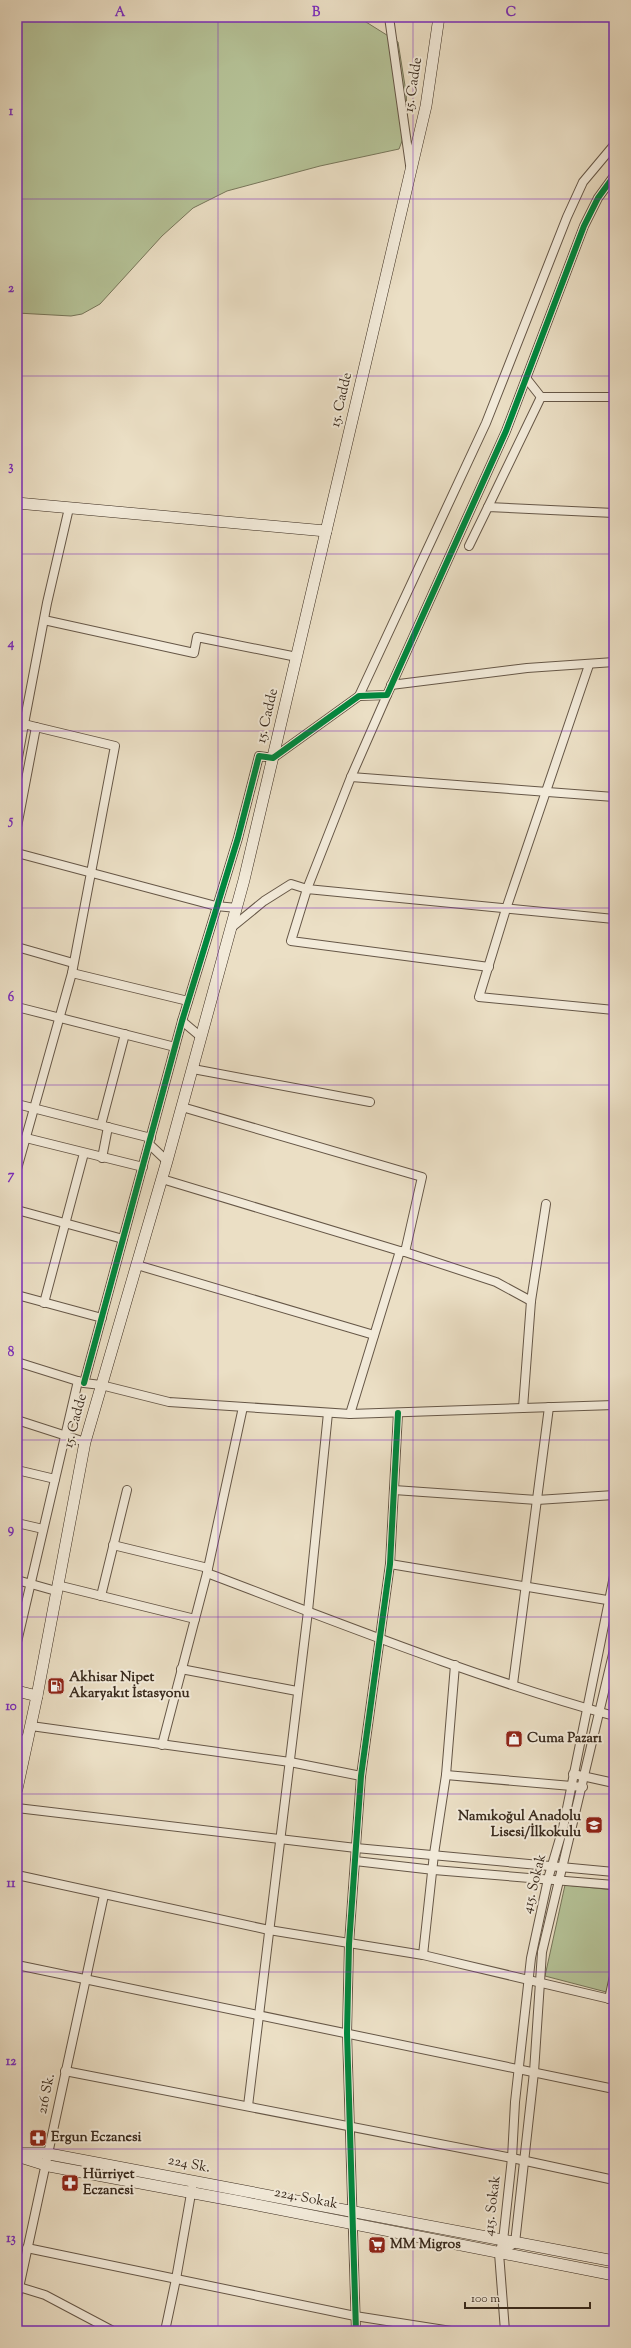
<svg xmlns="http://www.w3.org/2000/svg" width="631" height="2348" font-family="'Sorts Mill Goudy',serif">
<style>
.green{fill:#b5c297;stroke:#77765a}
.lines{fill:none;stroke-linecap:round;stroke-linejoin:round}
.street-casing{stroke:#665747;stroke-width:10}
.secondary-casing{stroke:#392a1d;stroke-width:12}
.street{stroke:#f2ead9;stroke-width:8}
.secondary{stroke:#f2ead9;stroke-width:11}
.cycleway-casing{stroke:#f2ead9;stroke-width:8}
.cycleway{stroke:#00873e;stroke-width:6}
.grid{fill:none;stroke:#7b2cbf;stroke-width:1;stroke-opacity:0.55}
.labels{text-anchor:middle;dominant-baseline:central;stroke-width:4;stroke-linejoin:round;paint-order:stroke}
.street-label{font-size:14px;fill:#392a1d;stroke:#f2ead9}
.poi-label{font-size:14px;font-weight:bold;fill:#392a1d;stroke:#f2ead9;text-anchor:start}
.neatline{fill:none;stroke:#7b2cbf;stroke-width:1.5}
.grid-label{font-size:13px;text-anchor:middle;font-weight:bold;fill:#7b2cbf}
</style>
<rect width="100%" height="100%" fill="#ebdfc5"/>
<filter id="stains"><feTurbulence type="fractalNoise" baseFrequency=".005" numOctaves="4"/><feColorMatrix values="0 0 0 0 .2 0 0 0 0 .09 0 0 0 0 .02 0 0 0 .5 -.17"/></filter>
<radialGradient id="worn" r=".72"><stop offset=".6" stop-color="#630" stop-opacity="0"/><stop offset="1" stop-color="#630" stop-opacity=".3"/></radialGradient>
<g class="green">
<polygon points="17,17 358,17 398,42 406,92 408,125 399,149 320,166 227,191 193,208 162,236 100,304 82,314 71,316 17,313"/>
<polygon points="565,1885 614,1890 614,1976 610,1993 545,1976"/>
</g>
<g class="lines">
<defs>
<g id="street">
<polyline points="389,17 410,165"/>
<polyline points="526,378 541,397 614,397"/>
<polyline points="488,507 541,397"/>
<polyline points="469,546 488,507 614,513"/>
<polyline points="44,620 194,653 197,637 297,657"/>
<polyline points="589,665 506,909 479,997 614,1010"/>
<polyline points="391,685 527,668 614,662"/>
<polyline points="359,696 486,423 567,217 583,182 614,145"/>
<polyline points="36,727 24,724 47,603 69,508"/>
<polyline points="17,763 24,724"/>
<polyline points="351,777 614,797"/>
<polyline points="17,827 36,727 115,746 72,973 17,1169"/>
<polyline points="17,853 216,906 237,908"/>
<polyline points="231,928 264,901 291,884 307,889 351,777 387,695"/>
<polyline points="17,947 73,963"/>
<polyline points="489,967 291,941 307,889 614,919"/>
<polyline points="72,973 188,1001"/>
<polyline points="17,1007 175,1047"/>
<polyline points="182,1021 201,1037"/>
<polyline points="193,1069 370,1102"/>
<polyline points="17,1104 151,1138"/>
<polyline points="182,1107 422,1177 405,1252 400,1251 350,1414"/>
<polyline points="101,1125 125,1034"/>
<polyline points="26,1138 143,1167"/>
<polyline points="149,1144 167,1161"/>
<polyline points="102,1158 108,1127"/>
<polyline points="162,1179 400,1251"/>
<polyline points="17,1210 123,1239"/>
<polyline points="405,1252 496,1282 531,1301"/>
<polyline points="137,1265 374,1335"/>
<polyline points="17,1295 102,1318"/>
<polyline points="44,1303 84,1153"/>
<polyline points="17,1362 84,1383 101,1385 169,1402 350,1414 614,1405"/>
<polyline points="84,1383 182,1021 238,838 259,756 273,758 359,696 387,695 506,431 584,226 598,198 614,176"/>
<polyline points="523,1408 531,1301 546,1204"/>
<polyline points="17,1420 85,1442"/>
<polyline points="17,1470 55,1479"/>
<polyline points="394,1490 537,1500 614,1495"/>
<polyline points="17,1523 43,1529"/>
<polyline points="113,1545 208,1568"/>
<polyline points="390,1564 613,1601"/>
<path d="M207,1573C342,1624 476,1678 614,1716"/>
<polyline points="17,1580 56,1591"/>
<polyline points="57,1585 195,1619"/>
<polyline points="101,1596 127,1490"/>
<polyline points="17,1642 78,1381"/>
<polyline points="181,1669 297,1691"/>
<polyline points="513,1684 549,1407"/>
<polyline points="31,1726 290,1762 361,1776"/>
<polyline points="17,1738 28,1741"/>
<polyline points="162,1745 207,1573 243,1407"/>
<polyline points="573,1774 614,1783"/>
<polyline points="446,1775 583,1787"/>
<polyline points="17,1808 356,1848 614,1872"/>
<polyline points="355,1861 434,1870 614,1885"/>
<polyline points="17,1875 269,1930 423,1955 614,2000"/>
<polyline points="423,1955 434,1854 446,1775 455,1665"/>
<polyline points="17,1965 614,2089"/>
<polyline points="609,1999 614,1976"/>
<polyline points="65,2071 512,2158 614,2180"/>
<polyline points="248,2106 308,1611 328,1413"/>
<polyline points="27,2248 355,2316 451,2331"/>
<polyline points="499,2253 515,2243 534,2072 542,1952 614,1650"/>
<polyline points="19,2287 45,2295 113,2331"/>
<polyline points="17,2297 104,1895"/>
<polyline points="165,2331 176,2279 192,2188"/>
<polyline points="356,2331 347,2033 349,1944 361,1776 390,1564 398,1413"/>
<polyline points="505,2331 499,2253 503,2241 512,2158 515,2102 531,1958 548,1879 563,1828 614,1576"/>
</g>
<g id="secondary">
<polyline points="17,503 326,531"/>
<polyline points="17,1691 37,1696"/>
<polyline points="17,1789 37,1696 85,1442 167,1161 244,880 426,106 439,17"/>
<polyline points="19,2153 44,2153 614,2261"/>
<polyline points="17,2156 49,2166 242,2202 614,2275"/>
</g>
</defs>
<use href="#street" class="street-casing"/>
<use href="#secondary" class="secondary-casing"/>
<use href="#street" class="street"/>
<use href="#secondary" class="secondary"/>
<defs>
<g id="cycleway">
<polyline points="84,1383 182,1021 238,838 259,756 273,758 359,696 387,695 506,431 584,226 598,198 614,176"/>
<polyline points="356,2331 347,2033 349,1944 361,1776 390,1564 398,1413"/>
</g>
</defs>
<use href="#cycleway" class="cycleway-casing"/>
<use href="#cycleway" class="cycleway"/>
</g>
<path class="grid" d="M218,17V2331M413,17V2331M17,199H614M17,376H614M17,554H614M17,731H614M17,908H614M17,1085H614M17,1263H614M17,1440H614M17,1617H614M17,1794H614M17,1972H614M17,2149H614"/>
<defs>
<symbol id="fuel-square" viewBox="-11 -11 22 22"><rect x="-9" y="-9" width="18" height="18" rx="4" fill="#8f2418" stroke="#f2ead9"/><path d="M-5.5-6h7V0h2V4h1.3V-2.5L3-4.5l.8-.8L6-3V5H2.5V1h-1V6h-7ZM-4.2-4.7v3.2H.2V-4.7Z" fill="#fff"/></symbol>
<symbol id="shop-square" viewBox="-11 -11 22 22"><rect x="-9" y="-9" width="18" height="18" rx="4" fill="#8f2418" stroke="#f2ead9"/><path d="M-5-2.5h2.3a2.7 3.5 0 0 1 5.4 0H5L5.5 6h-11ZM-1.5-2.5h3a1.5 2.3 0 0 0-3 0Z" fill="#fff"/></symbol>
<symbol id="school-square" viewBox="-11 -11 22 22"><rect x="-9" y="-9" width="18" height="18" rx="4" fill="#8f2418" stroke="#f2ead9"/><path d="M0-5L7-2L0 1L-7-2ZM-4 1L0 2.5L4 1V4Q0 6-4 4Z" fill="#fff"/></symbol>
<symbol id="pharmacy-square" viewBox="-11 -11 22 22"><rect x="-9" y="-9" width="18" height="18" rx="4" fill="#8f2418" stroke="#f2ead9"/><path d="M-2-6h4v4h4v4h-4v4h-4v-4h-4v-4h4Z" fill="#fff"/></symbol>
<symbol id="supermarket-square" viewBox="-11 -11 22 22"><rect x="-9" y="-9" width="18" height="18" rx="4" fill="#8f2418" stroke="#f2ead9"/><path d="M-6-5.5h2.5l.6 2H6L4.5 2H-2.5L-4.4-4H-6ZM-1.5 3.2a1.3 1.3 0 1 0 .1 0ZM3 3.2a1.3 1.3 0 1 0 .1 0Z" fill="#fff"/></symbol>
</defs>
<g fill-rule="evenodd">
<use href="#fuel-square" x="46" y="1676" width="20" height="20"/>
<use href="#shop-square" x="504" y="1729" width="20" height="20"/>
<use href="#school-square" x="584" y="1815" width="20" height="20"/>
<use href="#pharmacy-square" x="28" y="2128" width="20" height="20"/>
<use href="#pharmacy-square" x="60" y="2173" width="20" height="20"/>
<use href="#supermarket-square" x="367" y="2235" width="20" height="20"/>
</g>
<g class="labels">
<g class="street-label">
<text transform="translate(414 85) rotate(-81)">15. Cadde</text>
<text transform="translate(342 400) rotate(-77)">15. Cadde</text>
<text transform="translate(268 716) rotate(-77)">15. Cadde</text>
<text transform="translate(76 1421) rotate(-75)">15. Cadde</text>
<text transform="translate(535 1884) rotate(-76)">415. Sokak</text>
<text transform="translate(47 2094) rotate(-78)">216 Sk.</text>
<text transform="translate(189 2165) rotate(11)">224 Sk.</text>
<text transform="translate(306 2199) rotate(11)">224. Sokak</text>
<text transform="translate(493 2206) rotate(-83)">415. Sokak</text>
</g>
<g class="poi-label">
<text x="69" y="1678">Akhisar Nipet<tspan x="69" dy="16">Akaryakıt İstasyonu</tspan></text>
<text x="527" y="1739">Cuma Pazarı</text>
<text x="581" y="1817" text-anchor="end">Namıkoğul Anadolu<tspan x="581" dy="16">Lisesi/İlkokulu</tspan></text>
<text x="51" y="2138">Ergun Eczanesi</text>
<text x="83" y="2175">Hürriyet<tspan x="83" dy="16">Eczanesi</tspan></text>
<text x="390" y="2245">MM Migros</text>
</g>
</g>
<rect width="631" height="2348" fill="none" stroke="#ebdfc5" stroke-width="44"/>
<path d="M465 2302v6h125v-6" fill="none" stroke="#392a1d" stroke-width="2"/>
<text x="471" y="2302" font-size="12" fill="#392a1d" stroke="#f2ead9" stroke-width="3" paint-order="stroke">100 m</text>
<rect x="22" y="22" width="587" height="2304" class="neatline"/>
<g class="grid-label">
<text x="120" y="16">A</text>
<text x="316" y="16">B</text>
<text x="511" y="16">C</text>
<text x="11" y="115">1</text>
<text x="11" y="292">2</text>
<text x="11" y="470">3</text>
<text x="11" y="647">4</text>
<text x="11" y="824">5</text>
<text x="11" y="1001">6</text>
<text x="11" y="1179">7</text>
<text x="11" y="1356">8</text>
<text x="11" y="1533">9</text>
<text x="11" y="1710">10</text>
<text x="11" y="1887">11</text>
<text x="11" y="2065">12</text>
<text x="11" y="2242">13</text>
</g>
<rect width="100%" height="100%" filter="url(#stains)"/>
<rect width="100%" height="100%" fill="url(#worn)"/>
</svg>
